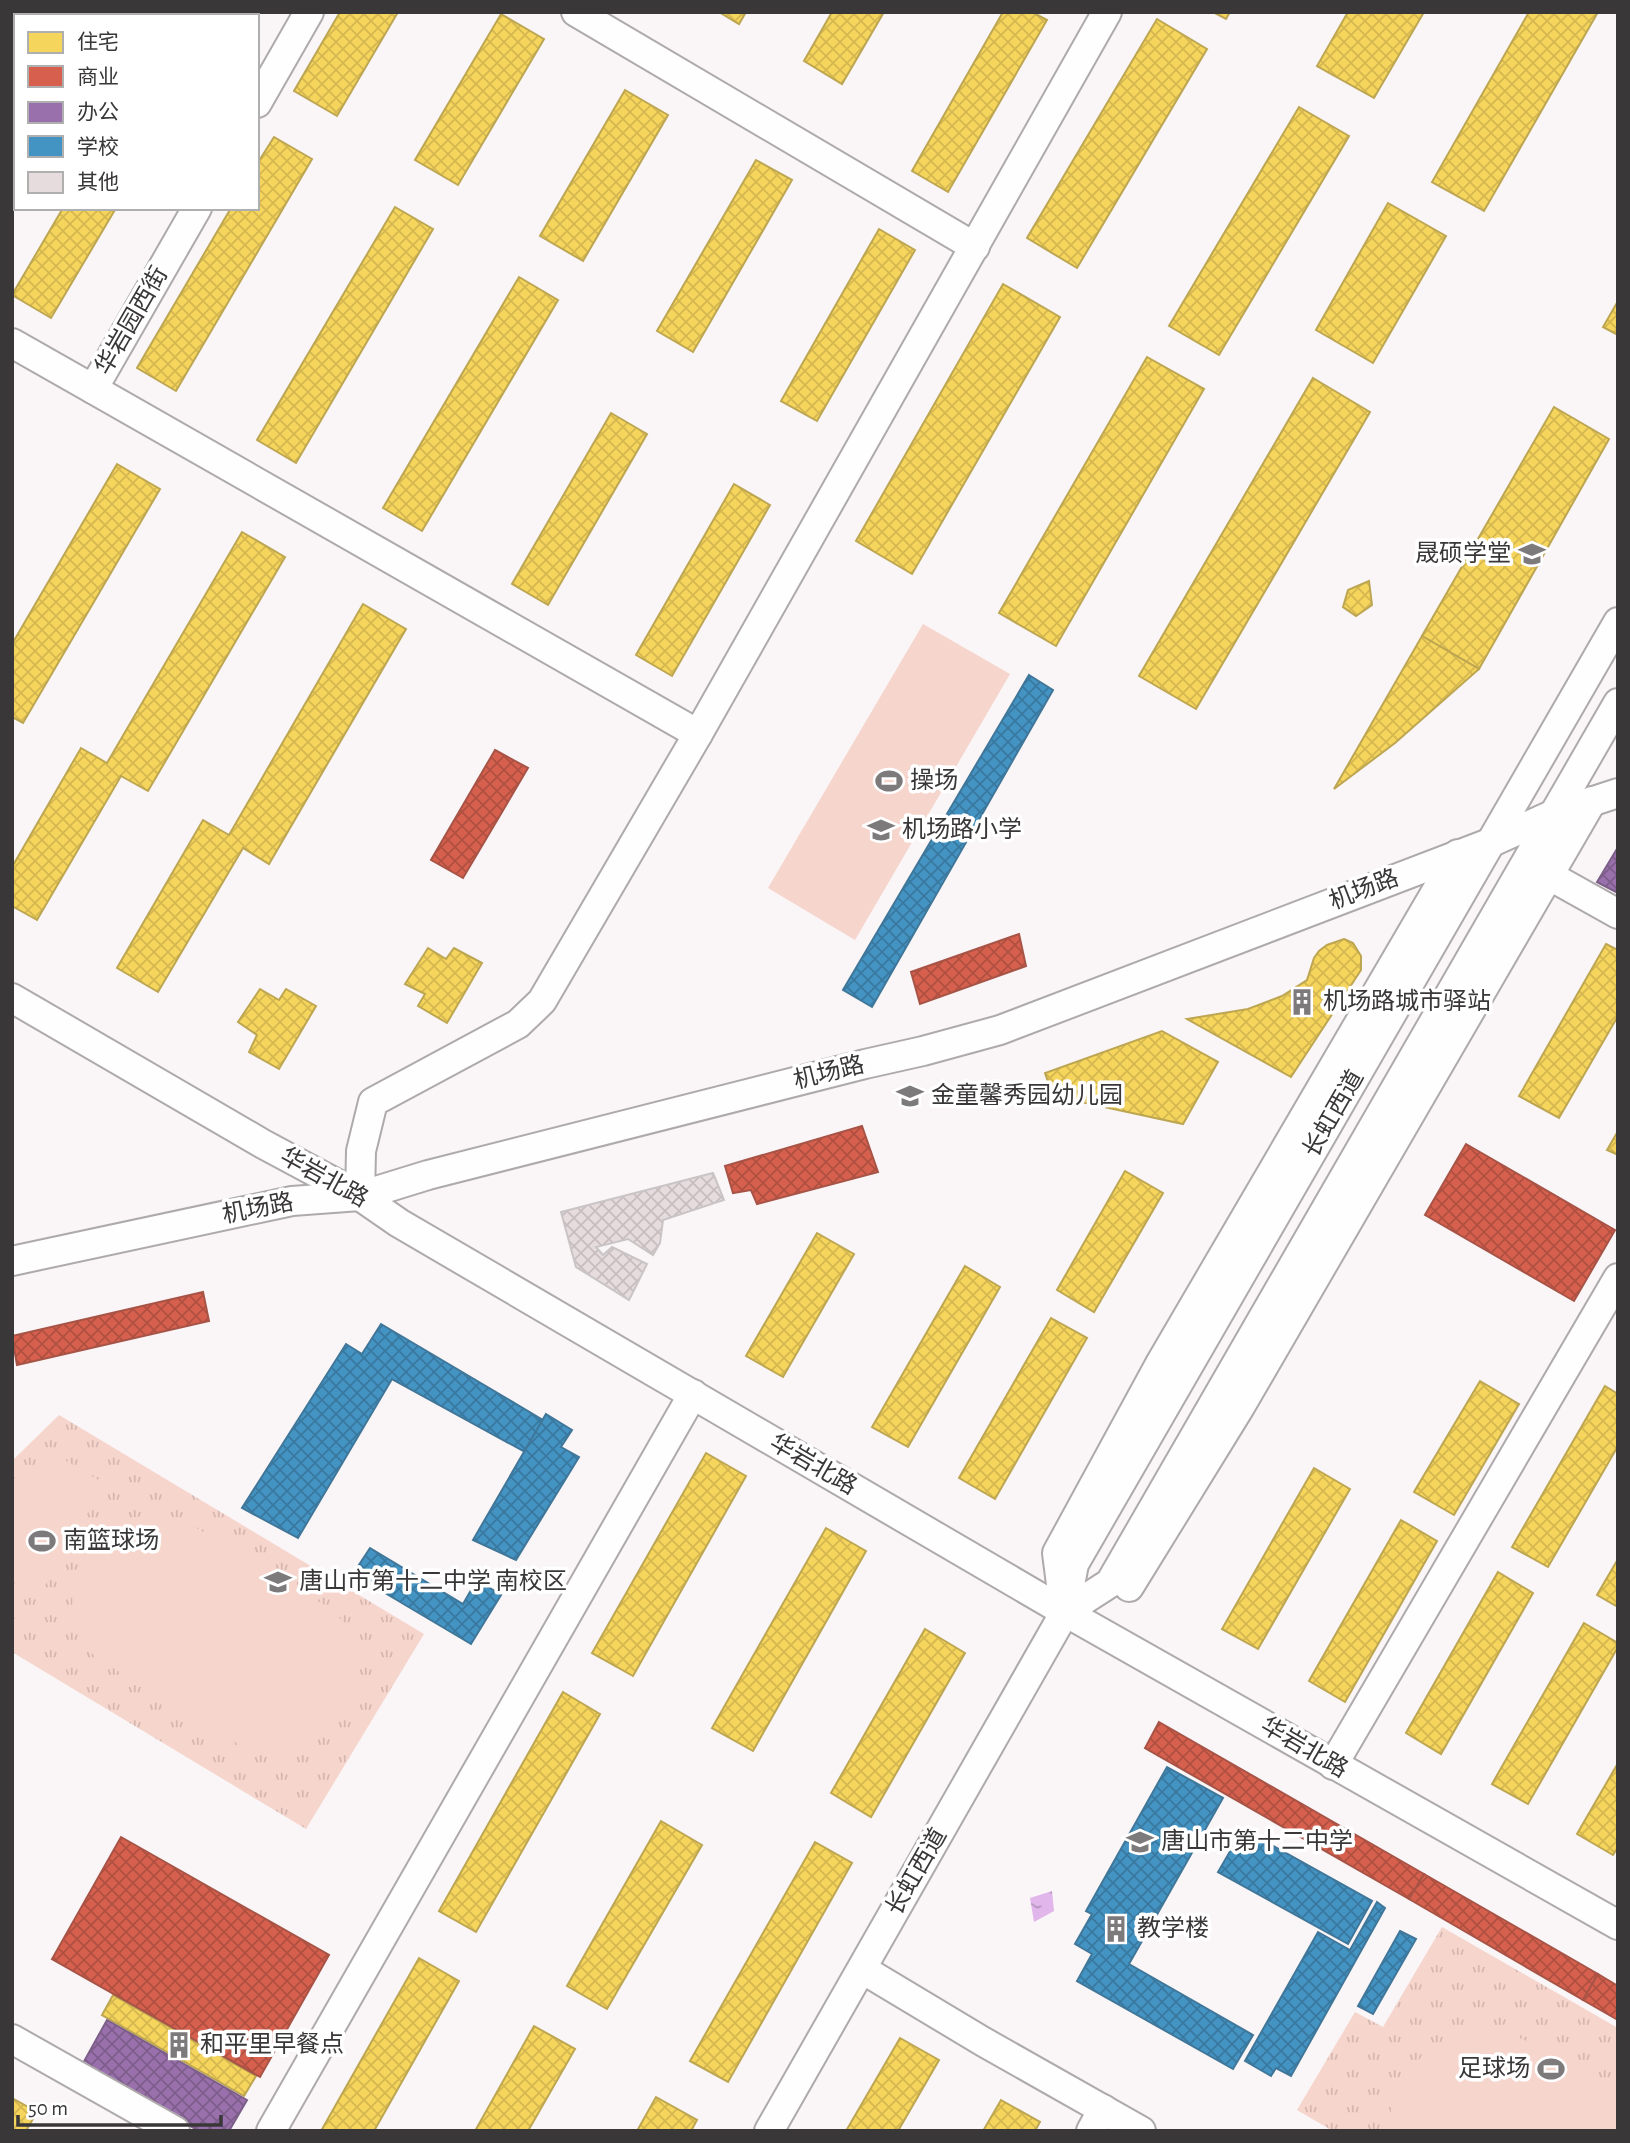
<svg xmlns="http://www.w3.org/2000/svg" width="1630" height="2143" font-family="'Alegreya Sans','Noto Sans SC',sans-serif">
<style>
.grass{fill:url(#grass-tufts)}
.pitch{fill:#f6d5cc}
.water{fill:url(#water-ripples)}
.homes{fill:url(#homes-cross-hatch);stroke:#bda651;stroke-width:2}
.shops{fill:url(#shops-cross-hatch);stroke:#a75447;stroke-width:2}
.offices{fill:url(#offices-cross-hatch);stroke:#7c5f88;stroke-width:2}
.schools{fill:url(#schools-cross-hatch);stroke:#407799;stroke-width:2}
.building{fill:url(#building-cross-hatch);stroke:#c9c5c6;stroke-width:2}
.lines{fill:none;stroke-linecap:round;stroke-linejoin:round}
.minor-casing{stroke:#aeaaac;stroke-width:32}
.minor{stroke:#fefefe;stroke-width:28}
.labels{text-anchor:middle;dominant-baseline:central;stroke-width:7;stroke-linejoin:round;paint-order:stroke}
.street-label{font-size:24px;fill:#393738;stroke:#fff}
.poi-label{font-size:24px;fill:#393738;stroke:#fff;text-anchor:start}
</style>
<defs>
<pattern id="grass-tufts" width="24" height="20" patternUnits="userSpaceOnUse" patternTransform="scale(1.75)"><rect width="24" height="20" fill="#f6d5cc"/><path d="M3 7l-1-3M5 7V3M7 7l1-3M15 17l-1-3M17 17v-4M19 17l1-3" fill="none" stroke="#d4b7b0"/></pattern>
<pattern id="water-ripples" width="26" height="14" patternUnits="userSpaceOnUse" patternTransform="scale(1.75)"><rect width="26" height="14" fill="#e0b6eb"/><path d="M2 4q2-2 4 0t4 0M15 11q2-2 4 0t4 0" fill="none" stroke="#b795bf"/></pattern>
<pattern id="homes-cross-hatch" width="8" height="8" patternUnits="userSpaceOnUse" patternTransform="scale(1.75)"><rect width="8" height="8" fill="#f6d55c"/><path d="M0 0l8 8M0 8l8-8" fill="none" stroke="#d4b751"/></pattern>
<pattern id="shops-cross-hatch" width="8" height="8" patternUnits="userSpaceOnUse" patternTransform="scale(1.75)"><rect width="8" height="8" fill="#d6604d"/><path d="M0 0l8 8M0 8l8-8" fill="none" stroke="#af5041"/></pattern>
<pattern id="offices-cross-hatch" width="8" height="8" patternUnits="userSpaceOnUse" patternTransform="scale(1.75)"><rect width="8" height="8" fill="#9970ab"/><path d="M0 0l8 8M0 8l8-8" fill="none" stroke="#7e5d8c"/></pattern>
<pattern id="schools-cross-hatch" width="8" height="8" patternUnits="userSpaceOnUse" patternTransform="scale(1.75)"><rect width="8" height="8" fill="#4393c3"/><path d="M0 0l8 8M0 8l8-8" fill="none" stroke="#39799f"/></pattern>
<pattern id="building-cross-hatch" width="8" height="8" patternUnits="userSpaceOnUse" patternTransform="scale(1.75)"><rect width="8" height="8" fill="#e7dcdd"/><path d="M0 0l8 8M0 8l8-8" fill="none" stroke="#c7bdbe"/></pattern>
</defs>
<rect width="100%" height="100%" fill="#faf5f7"/>
<g class="grass">
<polygon points="59,1415 424,1634 306,1829 12,1652 12,1461"/>
<polygon points="1442,1927 1618,2028 1618,2131 1333,2131 1297,2110 1355,2012 1383,2027"/>
</g>
<g class="pitch">
<polygon points="923,624 1010,674 855,940 768,888"/>
<polygon points="50,1451 105,1484 44,1587 12,1568 12,1514"/>
<path d="M159,1515L180,1518L328,1607C333,1612 340,1617 343,1622C365,1659 356,1707 324,1734C320,1737 316,1742 311,1744C290,1755 265,1752 243,1747L95,1657C86,1645 77,1633 74,1618C65,1574 93,1528 137,1517C144,1515 152,1515 159,1515Z"/>
<polygon points="1488,2030 1515,2036 1538,2046 1618,2092 1618,2131 1391,2131 1391,2106 1405,2076 1429,2048 1457,2034"/>
</g>
<polygon class="water" points="1052,1891 1054,1911 1034,1922 1030,1898"/>
<g class="homes">
<polygon points="19,12 50,12 56,16 17,16"/>
<polygon points="191,12 239,12 237,16 189,16"/>
<polygon points="340,12 398,12 337,116 294,91"/>
<polygon points="719,12 746,12 739,24"/>
<polygon points="832,12 884,12 842,84 804,61"/>
<polygon points="1003,12 1032,12 1047,20 948,192 912,171"/>
<polygon points="1213,12 1230,12 1226,19"/>
<polygon points="1348,12 1424,12 1374,98 1317,66"/>
<polygon points="1529,12 1598,12 1484,211 1432,182"/>
<polygon points="501,14 544,39 458,185 415,160"/>
<polygon points="16,17 16,106 12,112 12,23"/>
<polygon points="1157,19 1207,49 1077,268 1027,238"/>
<polygon points="625,90 668,115 583,261 540,236"/>
<polygon points="1299,107 1349,136 1219,355 1169,326"/>
<polygon points="274,137 312,159 176,391 137,368 231,208 257,208 257,164"/>
<polygon points="756,160 792,180 693,352 657,331"/>
<polygon points="1388,203 1446,236 1373,363 1316,330"/>
<polygon points="395,207 433,229 296,463 257,440"/>
<polygon points="63,208 116,208 51,318 12,295"/>
<polygon points="879,229 915,250 817,421 781,401"/>
<polygon points="519,277 558,300 422,531 383,508"/>
<polygon points="1003,284 1060,317 912,574 856,541"/>
<polygon points="1618,301 1618,335 1603,327"/>
<polygon points="1147,357 1204,389 1056,646 999,613"/>
<polygon points="1313,378 1370,412 1196,709 1139,676"/>
<polygon points="1554,407 1609,439 1479,669 1422,636"/>
<polygon points="611,413 647,434 548,605 512,584"/>
<polygon points="117,464 160,489 23,723 12,717 12,644"/>
<polygon points="734,484 770,505 672,676 636,655"/>
<polygon points="242,532 285,557 148,791 121,776 37,920 12,906 12,867 81,748 107,763"/>
<polygon points="1369,581 1372,605 1356,616 1343,607 1348,590"/>
<polygon points="363,604 406,629 269,864 243,848 158,992 117,968 203,820 229,835"/>
<polygon points="1422,636 1479,669 1395,743 1334,789"/>
<polygon points="1344,939 1353,943 1361,956 1361,970 1291,1077 1187,1019 1248,1009 1282,996 1307,980 1314,958 1319,951 1327,945"/>
<polygon points="1606,944 1618,950 1618,1016 1559,1118 1519,1096"/>
<polygon points="428,948 446,959 454,948 482,963 447,1023 418,1006 425,994 405,984"/>
<polygon points="260,989 279,1000 286,989 316,1006 279,1069 249,1052 257,1035 238,1022"/>
<polygon points="1162,1031 1218,1062 1183,1124 1053,1096 1045,1073"/>
<polygon points="1618,1131 1618,1155 1607,1150"/>
<polygon points="1125,1171 1163,1193 1094,1312 1057,1290"/>
<polygon points="817,1233 854,1254 783,1377 746,1356"/>
<polygon points="965,1266 1000,1287 908,1447 872,1427"/>
<polygon points="1051,1318 1087,1338 995,1499 959,1478"/>
<polygon points="1480,1381 1519,1404 1454,1515 1414,1492"/>
<polygon points="1605,1386 1618,1394 1618,1446 1548,1567 1512,1547"/>
<polygon points="706,1453 746,1476 633,1676 592,1653"/>
<polygon points="1314,1468 1350,1489 1258,1649 1222,1629"/>
<polygon points="1401,1520 1437,1541 1345,1702 1309,1681"/>
<polygon points="826,1528 866,1551 753,1751 712,1728"/>
<polygon points="1618,1559 1618,1607 1597,1595"/>
<polygon points="1498,1572 1533,1593 1441,1754 1406,1733"/>
<polygon points="1584,1623 1618,1643 1618,1647 1528,1804 1492,1784"/>
<polygon points="925,1629 965,1653 871,1817 831,1793"/>
<polygon points="563,1692 600,1714 476,1932 439,1911"/>
<polygon points="1618,1763 1618,1847 1613,1855 1577,1834"/>
<polygon points="661,1821 702,1845 607,2009 567,1986"/>
<polygon points="815,1842 852,1863 728,2082 690,2061"/>
<polygon points="419,1958 459,1981 374,2131 321,2131"/>
<polygon points="113,1995 256,2076 244,2096 102,2015"/>
<polygon points="534,2026 575,2049 528,2131 475,2131"/>
<polygon points="900,2038 939,2060 898,2131 846,2131"/>
<polygon points="656,2097 697,2120 691,2131 637,2131"/>
<polygon points="12,2098 37,2112 26,2131 12,2131"/>
<polygon points="1001,2100 1040,2122 1035,2131 983,2131"/>
</g>
<g class="shops">
<polygon points="495,750 528,768 463,878 431,860"/>
<polygon points="1019,934 1026,966 920,1004 911,972"/>
<polygon points="862,1126 878,1172 757,1204 751,1190 733,1193 725,1166"/>
<polygon points="1466,1144 1615,1230 1574,1301 1425,1215"/>
<polygon points="203,1292 209,1321 17,1365 12,1336"/>
<polygon points="1159,1722 1424,1874 1409,1899 1145,1748"/>
<polygon points="121,1837 329,1955 260,2077 52,1959"/>
<polygon points="1424,1874 1598,1974 1583,2000 1409,1899"/>
<polygon points="1598,1974 1618,1986 1618,2020 1583,2000"/>
</g>
<g class="offices">
<polygon points="1618,847 1618,893 1597,882"/>
<polygon points="107,2020 247,2100 229,2131 199,2131 82,2065"/>
</g>
<g class="schools">
<polygon points="1029,675 1053,690 872,1007 843,990"/>
<polygon points="381,1324 543,1420 525,1452 392,1379 298,1538 242,1508 346,1344 362,1354"/>
<polygon points="546,1414 572,1430 561,1447 579,1457 516,1560 473,1540"/>
<polygon points="370,1548 463,1604 477,1580 501,1595 471,1644 353,1574"/>
<polygon points="1167,1767 1223,1798 1129,1964 1253,2035 1233,2069 1077,1981 1092,1954 1075,1944 1092,1914 1086,1911"/>
<polygon points="1243,1829 1372,1901 1348,1944 1218,1872"/>
<polygon points="1377,1902 1385,1908 1291,2076 1276,2068 1271,2076 1245,2061 1318,1932 1350,1950"/>
<polygon points="1400,1931 1416,1939 1373,2014 1358,2006"/>
</g>
<polygon class="building" points="713,1173 724,1200 663,1220 660,1243 653,1255 628,1239 596,1247 603,1255 612,1247 647,1264 629,1300 576,1267 561,1212"/>
<g class="lines">
<defs>
<g id="minor">
<polyline points="576,12 975,247"/>
<polyline points="257,103 309,12"/>
<polyline points="12,343 93,389 197,208"/>
<polyline points="93,389 698,734"/>
<polyline points="1550,876 1618,914"/>
<polyline points="12,998 263,1144 360,1196 399,1223 1065,1612 1618,1925"/>
<polyline points="360,1196 361,1151 373,1102 518,1024 542,1001 698,734 1107,12"/>
<polyline points="12,1261 292,1201 360,1196 428,1175 865,1064 923,1051 1000,1030 1492,842 1554,814 1618,793"/>
<polyline points="1129,1587 1240,1407 1592,801"/>
<polyline points="1062,1592 1057,1553 1161,1362 1458,854"/>
<polyline points="1065,1612 1110,1583 1618,703"/>
<polyline points="1333,1765 1618,1278"/>
<polyline points="862,1969 982,2041 1141,2131"/>
<polyline points="12,2039 175,2131"/>
<polyline points="271,2131 693,1394"/>
<polyline points="769,2131 1065,1612 1074,1564 1618,622"/>
<polyline points="1091,2131 1103,2109"/>
</g>
</defs>
<use href="#minor" class="minor-casing"/>
<use href="#minor" class="minor"/>
</g>
<defs>
<symbol id="school-bare" viewBox="-9 -9 18 18"><path d="M0-5L7-2L0 1L-7-2ZM-4 1L0 2.5L4 1V4Q0 6-4 4Z" fill="#7d7a7b" stroke="#fff" stroke-width="2.5" paint-order="stroke"/></symbol>
<symbol id="stadium-bare" viewBox="-9 -9 18 18"><path d="M0-5a6.5 5 0 1 0 0 10a6.5 5 0 1 0 0-10ZM-3.5-1.8h7v3.6h-7Z" fill="#7d7a7b" stroke="#fff" stroke-width="2.5" paint-order="stroke"/></symbol>
<symbol id="building-bare" viewBox="-9 -9 18 18"><path d="M-4-6H4V6H1V3H-1V6H-4ZM-2.5-4.3h1.7v1.8h-1.7ZM.8-4.3h1.7v1.8H.8ZM-2.5-1h1.7V.8h-1.7ZM.8-1h1.7V.8H.8Z" fill="#7d7a7b" stroke="#fff" stroke-width="2.5" paint-order="stroke"/></symbol>
</defs>
<g fill-rule="evenodd">
<use href="#school-bare" x="1513" y="535" width="38" height="38"/>
<use href="#stadium-bare" x="870" y="762" width="38" height="38"/>
<use href="#school-bare" x="862" y="811" width="38" height="38"/>
<use href="#building-bare" x="1283" y="983" width="38" height="38"/>
<use href="#school-bare" x="891" y="1077" width="38" height="38"/>
<use href="#stadium-bare" x="23" y="1522" width="38" height="38"/>
<use href="#school-bare" x="259" y="1563" width="38" height="38"/>
<use href="#school-bare" x="1121" y="1823" width="38" height="38"/>
<use href="#building-bare" x="1097" y="1910" width="38" height="38"/>
<use href="#building-bare" x="160" y="2026" width="38" height="38"/>
<use href="#stadium-bare" x="1532" y="2050" width="38" height="38"/>
</g>
<g class="labels">
<g class="street-label">
<text transform="translate(132 321) rotate(-60)">华岩园西街</text>
<text transform="translate(1364 890) rotate(-21)">机场路</text>
<text transform="translate(829 1073) rotate(-14)">机场路</text>
<text transform="translate(1334 1114) rotate(-60)">长虹西道</text>
<text transform="translate(324 1178) rotate(29)">华岩北路</text>
<text transform="translate(258 1209) rotate(-11)">机场路</text>
<text transform="translate(813 1465) rotate(30)">华岩北路</text>
<text transform="translate(1304 1748) rotate(30)">华岩北路</text>
<text transform="translate(917 1872) rotate(-60)">长虹西道</text>
</g>
<g class="poi-label">
<text x="1511" y="554" text-anchor="end">晟硕学堂</text>
<text x="910" y="781">操场</text>
<text x="902" y="830">机场路小学</text>
<text x="1323" y="1002">机场路城市驿站</text>
<text x="931" y="1096">金童馨秀园幼儿园</text>
<text x="63" y="1541">南篮球场</text>
<text x="299" y="1582">唐山市第十二中学 南校区</text>
<text x="1161" y="1842">唐山市第十二中学</text>
<text x="1137" y="1929">教学楼</text>
<text x="200" y="2045">和平里早餐点</text>
<text x="1530" y="2069" text-anchor="end">足球场</text>
</g>
</g>
<rect width="1630" height="2143" fill="none" stroke="#393738" stroke-width="28"/>
<rect x="14" y="14" width="245" height="196" fill="#ffffff" stroke="#b0afaf" stroke-width="2"/>
<rect x="28" y="32" width="35" height="21" fill="#f6d55c" stroke="#b0afaf" stroke-width="2"/>
<text x="77" y="49" font-size="21" fill="#393738">住宅</text>
<rect x="28" y="66" width="35" height="21" fill="#d6604d" stroke="#b0afaf" stroke-width="2"/>
<text x="77" y="84" font-size="21" fill="#393738">商业</text>
<rect x="28" y="102" width="35" height="21" fill="#9970ab" stroke="#b0afaf" stroke-width="2"/>
<text x="77" y="119" font-size="21" fill="#393738">办公</text>
<rect x="28" y="136" width="35" height="21" fill="#4393c3" stroke="#b0afaf" stroke-width="2"/>
<text x="77" y="154" font-size="21" fill="#393738">学校</text>
<rect x="28" y="172" width="35" height="21" fill="#e7dcdd" stroke="#b0afaf" stroke-width="2"/>
<text x="77" y="189" font-size="21" fill="#393738">其他</text>
<path d="M18 2115v10h203v-10" fill="none" stroke="#393738" stroke-width="3.5"/>
<text x="28" y="2115" font-size="21" fill="#393738" stroke="#ffffff" stroke-width="5" paint-order="stroke">50 m</text>
</svg>
